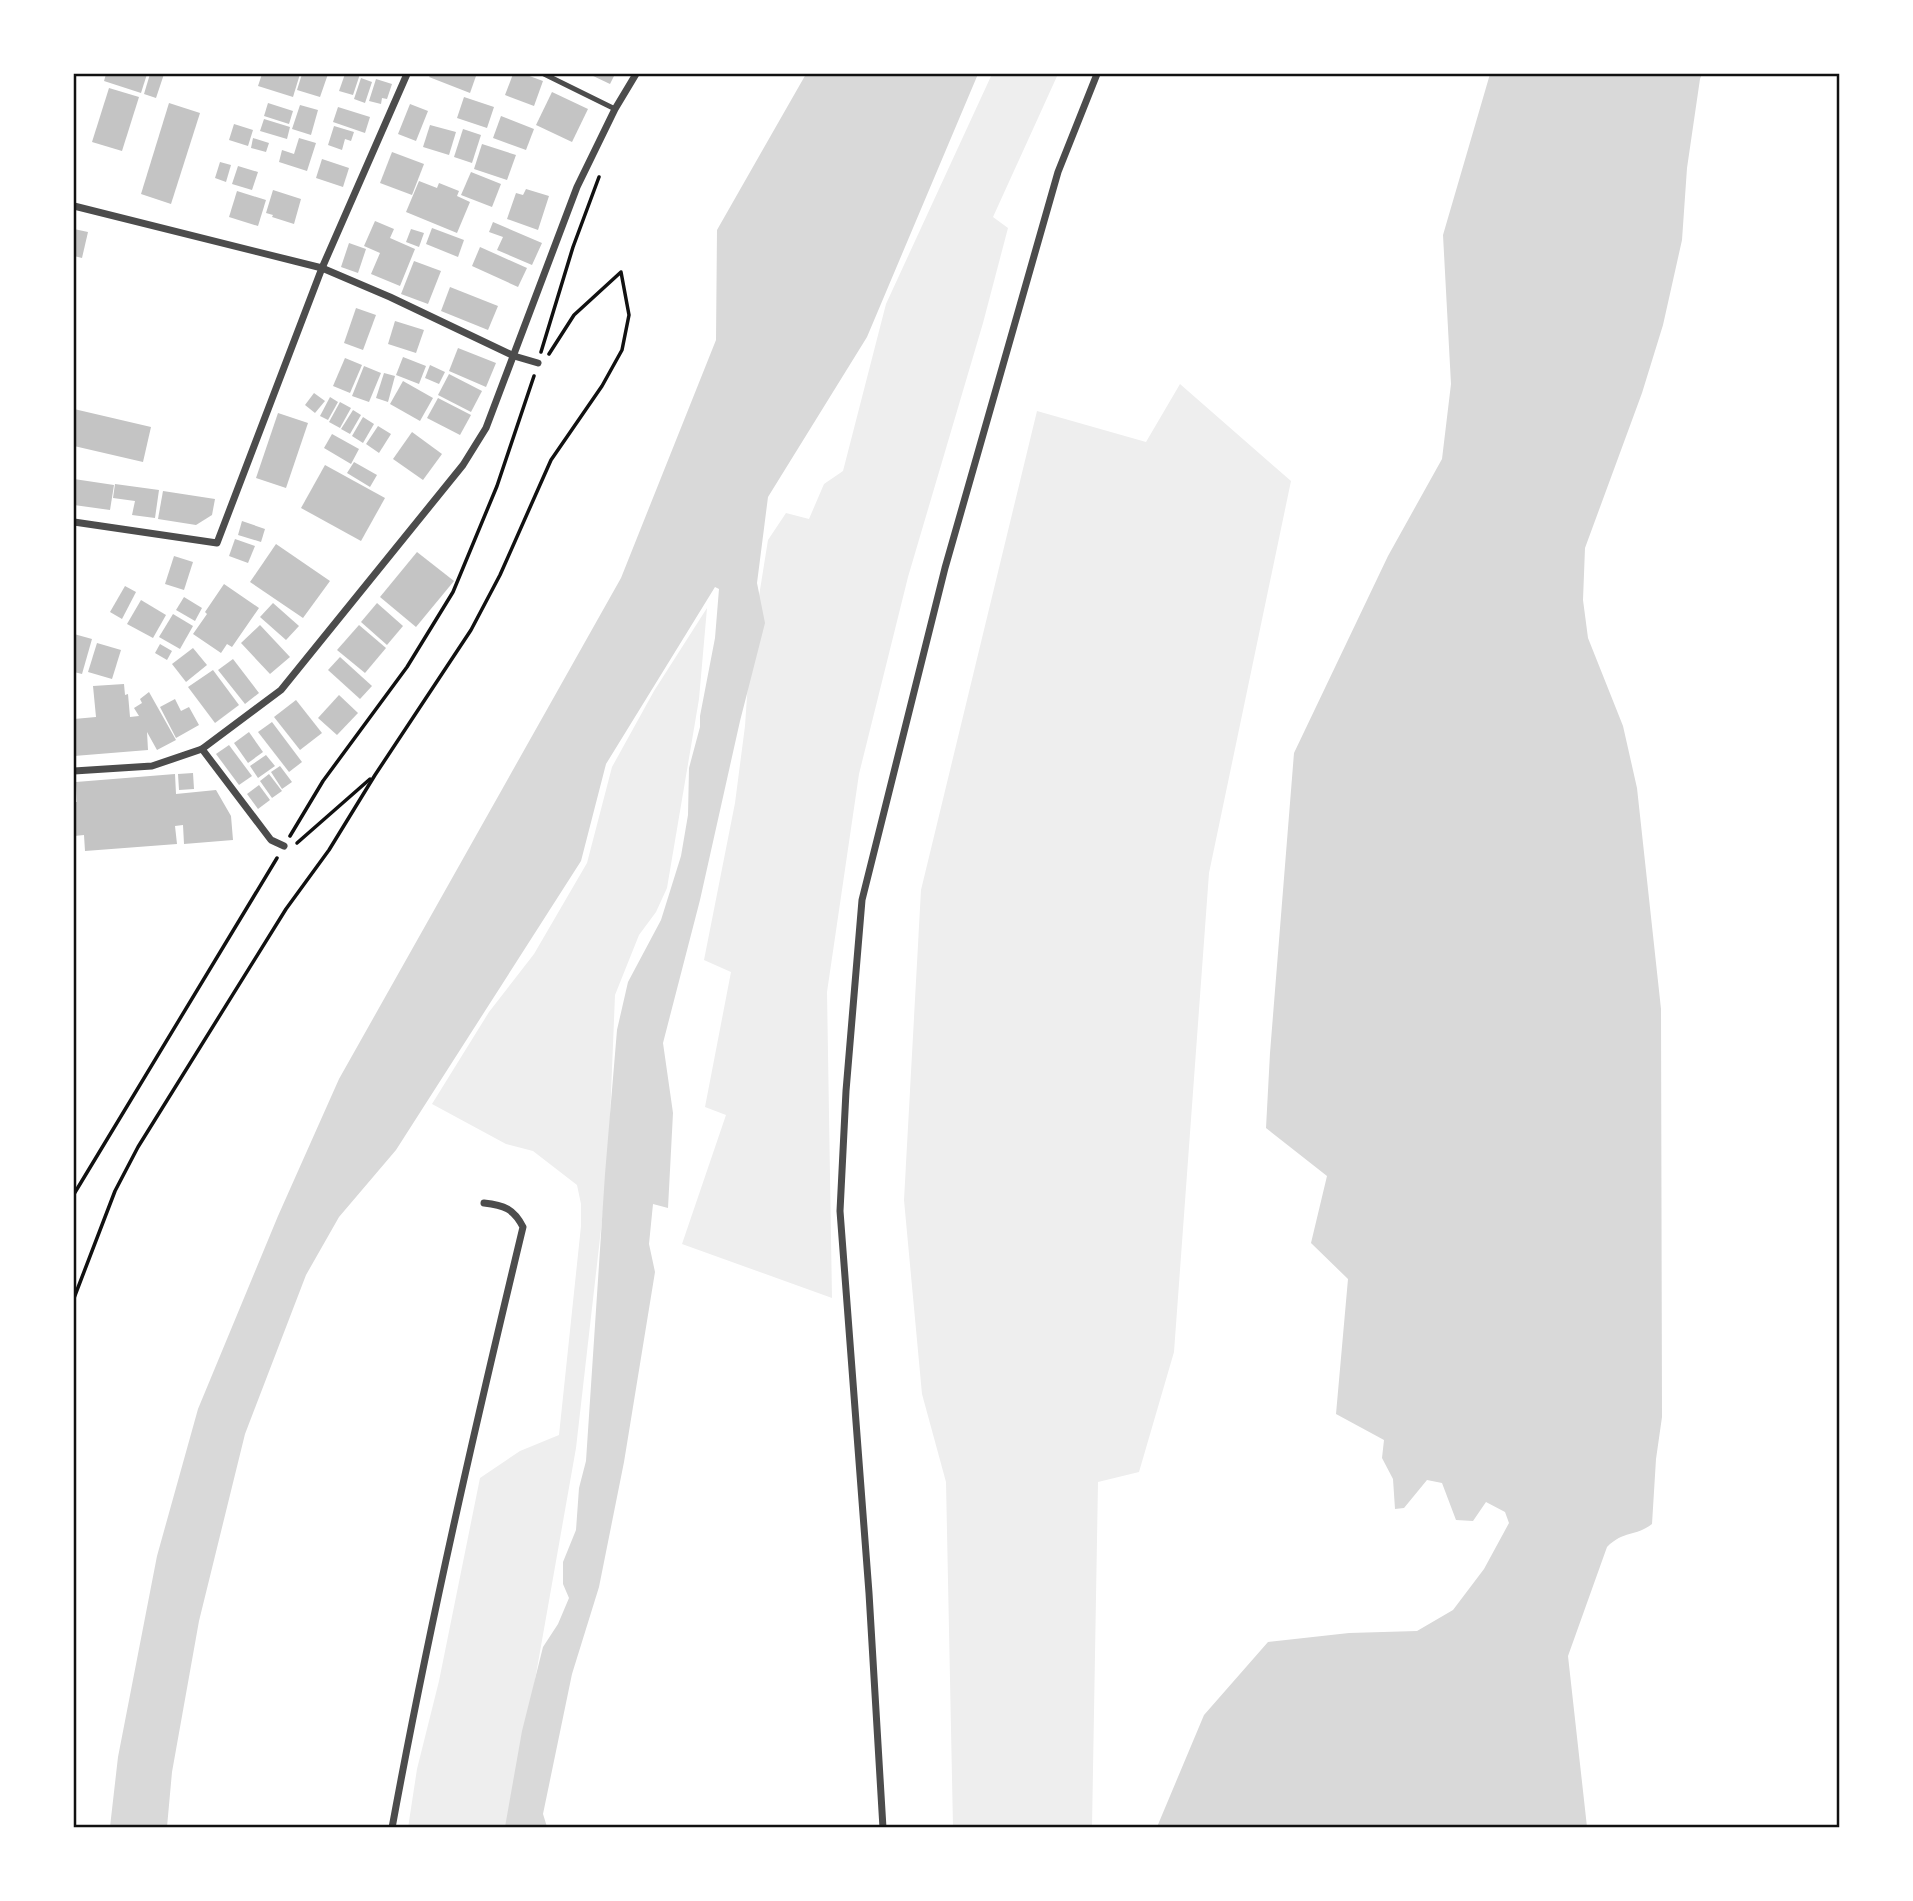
<svg xmlns="http://www.w3.org/2000/svg" width="1913" height="1901" font-family="'Sofia Sans Condensed',sans-serif">
<style>
.green{fill:#eee}
.water{fill:#d9d9d9}
.building{fill:#c4c4c4}
.lines{fill:none;stroke-linecap:round;stroke-linejoin:round}
.path{stroke:#111;stroke-width:3.5}
.service{stroke:#4c4c4c;stroke-width:5}
.minor{stroke:#4c4c4c;stroke-width:7}
.neatline{fill:none;stroke:#111;stroke-width:2.5}
</style>
<rect width="100%" height="100%" fill="#fff"/>
<g class="green">
<polygon points="992,74 1058,74 993,217 1008,228 983,323 908,577 859,774 827,992 832,1298 682,1244 726,1115 705,1107 731,972 704,960 735,803 745,726 750,652 768,540 786,513 809,519 824,484 843,471 886,304"/>
<polygon points="1180,384 1291,481 1209,873 1174,1352 1139,1472 1098,1482 1092,1827 953,1827 946,1482 922,1394 904,1200 921,890 1037,411 1146,442"/>
<polygon points="707,608 699,699 667,888 656,912 639,935 615,995 608,1168 576,1448 509,1827 408,1828 417,1769 439,1681 480,1478 520,1451 559,1435 581,1226 581,1204 577,1185 533,1151 506,1144 432,1104 489,1012 534,954 587,863 612,767 654,691"/>
</g>
<g class="water">
<polygon points="806,74 978,74 867,337 768,497 757,583 765,623 740,721 700,900 663,1043 673,1113 668,1208 653,1204 649,1244 655,1272 624,1462 599,1587 572,1674 543,1814 547,1827 505,1827 522,1731 543,1647 558,1624 569,1598 563,1584 563,1562 576,1530 579,1488 586,1461 605,1174 617,1030 628,982 661,920 681,856 688,815 689,768 700,727 700,716 715,638 719,589 715,587 606,764 581,861 396,1150 339,1217 306,1275 245,1434 199,1621 172,1772 167,1827 110,1827 118,1757 157,1556 198,1409 278,1216 339,1079 621,578 716,340 717,230"/>
<path d="M1490,74H1702L1700,79L1687,168L1682,240L1663,325L1642,393L1585,548L1583,600L1588,638L1623,726L1637,788L1661,1009L1662,1417L1656,1459L1652,1524C1635,1537 1624,1530 1607,1547L1568,1656L1587,1827H1157L1204,1715L1268,1642L1349,1633L1417,1631L1453,1610L1484,1569L1509,1523L1505,1512L1486,1502L1473,1521L1456,1520L1442,1483L1427,1480L1404,1508L1395,1509L1393,1479L1382,1458L1384,1440L1336,1414L1348,1279L1311,1243L1327,1176L1266,1128L1270,1053L1294,753L1388,556L1442,459L1451,384L1443,235Z"/>
</g>
<g class="building">
<polygon points="106,74 147,74 141,93 104,81"/>
<polygon points="150,74 164,74 156,98 144,94"/>
<polygon points="262,74 300,74 293,97 258,86"/>
<polygon points="302,74 328,74 320,97 297,90"/>
<polygon points="345,74 360,74 353,95 339,91"/>
<polygon points="431,74 469,74 476,76 470,93 429,77"/>
<polygon points="513,74 524,74 543,81 534,106 505,95"/>
<polygon points="589,74 615,74 610,84"/>
<polygon points="361,78 372,82 365,103 354,99"/>
<polygon points="376,79 392,84 387,99 382,98 381,104 369,101"/>
<polygon points="109,88 139,97 122,151 92,142"/>
<polygon points="552,92 588,109 572,142 536,125"/>
<polygon points="464,97 494,107 487,128 457,118"/>
<polygon points="169,103 200,113 171,204 141,194"/>
<polygon points="268,103 293,111 289,124 264,116"/>
<polygon points="410,104 428,111 416,141 398,134"/>
<polygon points="300,105 318,110 311,135 292,129"/>
<polygon points="338,107 370,117 365,133 333,122"/>
<polygon points="501,116 534,129 526,150 493,138"/>
<polygon points="264,119 290,127 287,139 260,131"/>
<polygon points="234,124 253,130 248,146 229,140"/>
<polygon points="430,125 456,132 449,155 423,147"/>
<polygon points="334,126 354,132 351,141 345,139 342,150 328,145"/>
<polygon points="463,129 481,135 472,163 454,157"/>
<polygon points="253,138 269,143 266,152 251,148"/>
<polygon points="299,138 316,143 307,171 279,162 282,150 294,154"/>
<polygon points="482,144 516,155 507,180 474,169"/>
<polygon points="392,152 424,164 412,195 380,183"/>
<polygon points="322,159 349,168 343,187 316,178"/>
<polygon points="220,162 231,165 226,182 215,178"/>
<polygon points="238,166 258,172 252,190 232,184"/>
<polygon points="471,172 501,184 492,207 461,195"/>
<polygon points="419,181 437,188 439,183 459,191 457,196 470,202 457,233 406,212"/>
<polygon points="526,189 549,196 538,230 507,219 516,193 523,195"/>
<polygon points="273,190 301,199 294,224 272,217 273,215 266,213"/>
<polygon points="237,191 266,200 258,226 229,217"/>
<polygon points="375,221 394,229 390,238 415,249 400,286 371,274 380,253 364,246"/>
<polygon points="493,222 542,243 532,265 497,250 503,237 489,232"/>
<polygon points="432,228 464,240 458,257 426,244"/>
<polygon points="74,229 88,232 82,258 74,256"/>
<polygon points="411,229 424,233 419,247 406,242"/>
<polygon points="349,243 366,249 358,273 341,267"/>
<polygon points="480,247 527,268 518,287 472,266"/>
<polygon points="414,261 441,271 428,304 401,294"/>
<polygon points="450,287 498,306 488,330 441,311"/>
<polygon points="356,308 376,315 363,350 344,343"/>
<polygon points="395,321 424,330 416,353 388,344"/>
<polygon points="458,348 496,363 486,387 449,371"/>
<polygon points="403,357 426,366 419,384 396,375"/>
<polygon points="345,358 362,365 350,393 333,386"/>
<polygon points="430,365 445,372 439,384 425,378"/>
<polygon points="364,366 381,373 369,402 352,396"/>
<polygon points="384,373 395,376 388,402 376,398"/>
<polygon points="449,374 482,391 471,412 438,395"/>
<polygon points="403,381 433,398 420,421 390,404"/>
<polygon points="314,393 325,401 315,413 305,405"/>
<polygon points="330,397 338,402 328,420 320,416"/>
<polygon points="438,398 471,415 460,435 427,418"/>
<polygon points="340,402 351,408 340,428 329,422"/>
<polygon points="74,409 151,427 143,462 74,446"/>
<polygon points="353,410 361,415 350,434 341,429"/>
<polygon points="278,413 308,423 286,488 256,478"/>
<polygon points="363,417 374,424 363,443 352,436"/>
<polygon points="378,426 391,434 379,453 366,444"/>
<polygon points="412,432 442,454 423,480 393,459"/>
<polygon points="332,434 359,449 351,464 324,448"/>
<polygon points="354,462 377,475 370,487 347,473"/>
<polygon points="325,465 385,498 361,541 301,508"/>
<polygon points="74,479 114,485 110,510 74,505"/>
<polygon points="115,484 159,490 155,518 132,515 135,501 113,498"/>
<polygon points="163,491 215,499 212,515 196,525 158,519"/>
<polygon points="242,521 265,529 261,542 238,535"/>
<polygon points="235,539 255,546 248,563 229,556"/>
<polygon points="276,544 330,581 303,618 250,582"/>
<polygon points="417,552 454,581 416,627 380,597"/>
<polygon points="174,556 193,562 184,590 165,584"/>
<polygon points="224,584 259,608 232,647 227,644 221,653 193,634 207,614 205,612"/>
<polygon points="125,586 136,592 122,619 110,612"/>
<polygon points="184,597 202,608 195,621 176,610"/>
<polygon points="141,600 166,615 153,638 127,624"/>
<polygon points="273,603 299,626 286,640 260,617"/>
<polygon points="377,603 403,626 387,645 361,622"/>
<polygon points="173,614 193,626 180,649 159,637"/>
<polygon points="260,625 290,657 270,674 241,643"/>
<polygon points="359,625 386,648 365,673 337,650"/>
<polygon points="74,634 92,639 82,674 74,672"/>
<polygon points="97,643 121,650 112,679 88,672"/>
<polygon points="160,644 172,651 167,660 155,653"/>
<polygon points="193,648 207,665 186,682 172,664"/>
<polygon points="340,657 372,686 360,699 328,670"/>
<polygon points="233,659 259,693 245,704 218,670"/>
<polygon points="213,670 239,705 215,723 188,687"/>
<polygon points="124,684 125,695 128,694 130,717 139,716 134,708 142,703 140,699 149,692 176,740 157,750 147,732 148,750 74,756 74,719 96,717 93,686"/>
<polygon points="339,695 358,713 337,735 318,718"/>
<polygon points="175,699 181,711 189,707 199,725 176,738 160,707"/>
<polygon points="296,700 322,733 300,750 274,717"/>
<polygon points="272,722 302,762 289,772 258,732"/>
<polygon points="249,732 263,752 248,763 234,743"/>
<polygon points="229,745 252,776 239,785 216,754"/>
<polygon points="266,755 275,766 258,778 250,766"/>
<polygon points="280,766 292,782 282,789 271,772"/>
<polygon points="193,773 194,789 179,790 178,774"/>
<polygon points="175,774 176,794 216,790 231,816 233,840 184,844 183,825 175,826 177,844 85,851 84,835 74,836 74,802 77,802 76,782"/>
<polygon points="269,774 282,791 272,798 260,781"/>
<polygon points="259,785 270,800 258,809 247,794"/>
</g>
<g class="lines">
<g class="path">
<polyline points="541,352 573,247 599,177"/>
<polyline points="290,836 323,781 407,667 453,592 497,486 534,376"/>
<polyline points="297,843 370,779"/>
<polyline points="74,1194 277,858"/>
<polyline points="74,1298 115,1191 138,1147 286,909 329,850 375,775 471,630 500,575 551,460 602,386 622,350 629,315 621,272 574,315 549,354"/>
</g>
<polyline class="service" points="544,74 615,109"/>
<g class="minor">
<polyline points="74,206 322,268 390,297 514,356 538,363"/>
<polyline points="74,522 217,543 322,268 407,74"/>
<polyline points="202,749 271,840 284,846"/>
<polyline points="74,771 152,766 202,749 281,690 463,465 486,428 577,187 615,109 636,74"/>
<path d="M392,1828C429,1626 475,1427 523,1227C514,1209 504,1205 484,1203"/>
<polyline points="883,1828 869,1593 840,1211 846,1091 862,900 945,568 1058,172 1097,74"/>
</g>
</g>
<rect width="1913" height="1901" fill="none" stroke="#ffffff" stroke-width="150"/>
<rect x="75" y="75" width="1763" height="1751" class="neatline"/>
</svg>
